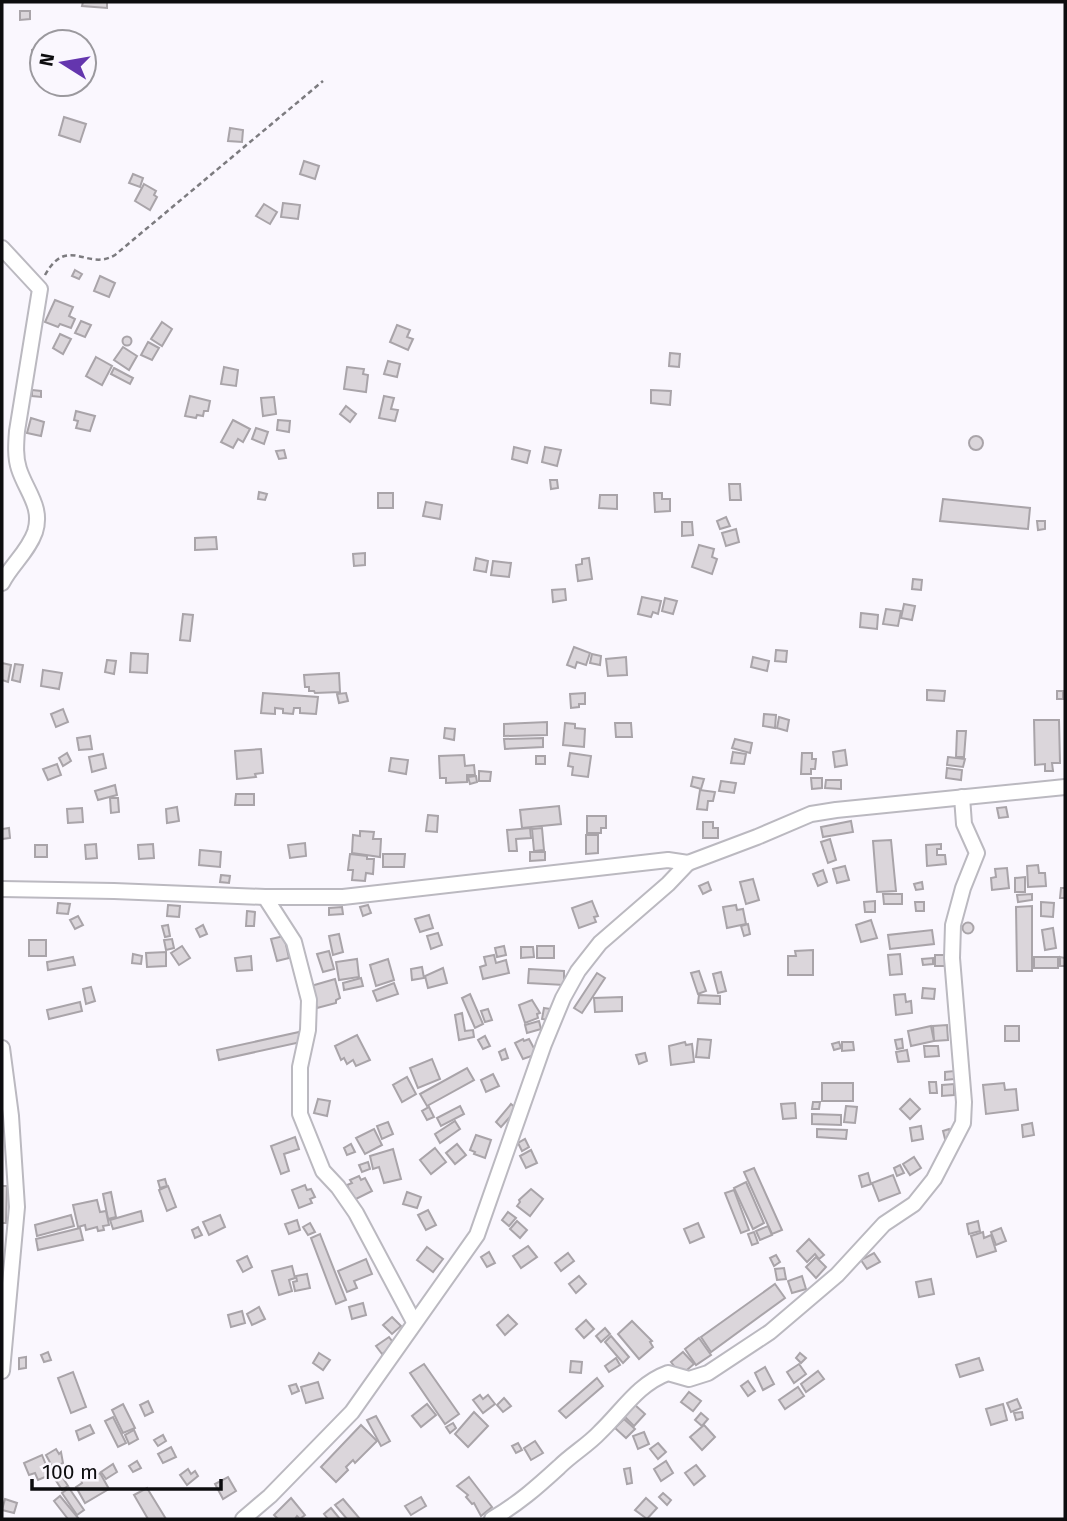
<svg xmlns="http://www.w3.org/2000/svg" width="1067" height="1521" font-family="'Fira Sans',sans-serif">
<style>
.building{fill:#dbd6db;stroke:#a9a4a9;stroke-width:2}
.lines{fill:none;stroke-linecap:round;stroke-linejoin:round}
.street-casing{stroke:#bbb9c0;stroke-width:18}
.path{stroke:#7c7b7f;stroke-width:2.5;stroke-dasharray:5 3.5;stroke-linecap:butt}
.street{stroke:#fff;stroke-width:14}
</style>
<rect width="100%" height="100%" fill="#faf7fe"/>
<g class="building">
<polygon points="83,2 107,2 107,8 82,6"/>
<polygon points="20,11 30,11 30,19 20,20"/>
<polygon points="48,38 67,39 67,42 48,42"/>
<polygon points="42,49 42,65 32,65 32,50"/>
<polygon points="64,117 86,124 80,142 59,135"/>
<polygon points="230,128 243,130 242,142 228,141"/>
<polygon points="304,161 319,166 315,179 300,174"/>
<polygon points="133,174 143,178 140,187 129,183"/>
<polygon points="144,184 156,191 154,195 157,197 150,210 135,201"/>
<polygon points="283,203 300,205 298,219 281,217"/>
<polygon points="264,204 277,212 270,224 256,216"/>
<polygon points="75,270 82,274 79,279 72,276"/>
<polygon points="100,276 115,283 109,297 94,291"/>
<polygon points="55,300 73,307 69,316 75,319 71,328 60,324 58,327 45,322"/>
<polygon points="81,321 91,325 85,337 75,333"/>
<polygon points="162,322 172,329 162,346 151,339"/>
<polygon points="397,325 410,330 407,337 413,339 408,350 390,342"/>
<polygon points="60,334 71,339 63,354 53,348"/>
<circle cx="127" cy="341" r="4.5"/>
<polygon points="148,342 159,348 152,360 141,355"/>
<polygon points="123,347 137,356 129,370 114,360"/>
<polygon points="670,353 680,354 679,367 669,366"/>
<polygon points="96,357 112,366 102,385 86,376"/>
<polygon points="388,361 400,364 397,377 384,374"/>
<polygon points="224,367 238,370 236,386 221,384"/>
<polygon points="347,367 364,369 363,374 368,375 366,392 344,389"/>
<polygon points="114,368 133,378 130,384 111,374"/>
<polygon points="32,390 41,391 41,397 32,396"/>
<polygon points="651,390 671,391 670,405 651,403"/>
<polygon points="190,396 210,401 208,411 204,411 203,416 197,415 196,418 185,416"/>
<polygon points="384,396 394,398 391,409 398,410 395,421 379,418"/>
<polygon points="274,397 276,414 263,416 261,398"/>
<polygon points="346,406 356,414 350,422 340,414"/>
<polygon points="76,411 95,416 90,431 76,428 78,421 74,420"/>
<polygon points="31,418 44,422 41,436 27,433"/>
<polygon points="233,420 250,429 243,442 238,439 233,448 221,442"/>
<polygon points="278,420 290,421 289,432 277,430"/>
<polygon points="256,428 268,432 264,444 252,439"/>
<circle cx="976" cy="443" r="7"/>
<polygon points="514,447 530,451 527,463 512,459"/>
<polygon points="545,447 561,450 557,466 542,462"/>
<polygon points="284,450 286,458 279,459 276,451"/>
<polygon points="550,480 557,480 558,488 551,489"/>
<polygon points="729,484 740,484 741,500 730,500"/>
<polygon points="259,492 267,494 265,500 258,499"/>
<rect x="378" y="493" width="15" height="15"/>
<polygon points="654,493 662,493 662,499 670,499 670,511 655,512"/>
<polygon points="600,495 617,495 617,509 599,508"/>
<polygon points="943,499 1030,508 1028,529 940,521"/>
<polygon points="426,502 442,505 440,519 423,516"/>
<polygon points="726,517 730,526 720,529 717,521"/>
<polygon points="1037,521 1045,521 1045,529 1038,530"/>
<polygon points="682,522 692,522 693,535 682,536"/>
<polygon points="736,529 739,542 726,546 722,533"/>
<polygon points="216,537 217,549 195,550 195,538"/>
<polygon points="699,545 714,549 712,557 717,559 712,574 692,567"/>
<polygon points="365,553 365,565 354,566 353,554"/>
<polygon points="476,558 488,561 486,572 474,570"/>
<polygon points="589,558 592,579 578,581 576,565 582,564 582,559"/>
<polygon points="493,561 511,563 509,577 491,575"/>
<polygon points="913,579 922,580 921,590 912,589"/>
<polygon points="565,589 566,600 553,602 552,590"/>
<polygon points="642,597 661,601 658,614 653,612 651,617 638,614"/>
<polygon points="665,598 677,601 673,614 662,611"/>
<polygon points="904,604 915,606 912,620 901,618"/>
<polygon points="886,609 901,611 898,626 883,624"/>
<polygon points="861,613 878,615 877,629 860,627"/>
<polygon points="183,614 193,615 190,641 180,640"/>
<polygon points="574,647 590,653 586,665 577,662 575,668 567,665"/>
<polygon points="776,650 787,651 786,662 775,661"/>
<polygon points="131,653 148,654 147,673 130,672"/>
<polygon points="592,654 601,656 600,665 590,663"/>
<polygon points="626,657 627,675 608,676 606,659"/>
<polygon points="753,657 769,661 767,671 751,667"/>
<polygon points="107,660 116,661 114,674 105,672"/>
<polygon points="2,663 11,665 8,682 2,680"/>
<polygon points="15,664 23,665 20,682 12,680"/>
<polygon points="43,670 62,673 59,689 41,686"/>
<polygon points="339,673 340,692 315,693 314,691 309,691 309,687 305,687 304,675"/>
<polygon points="927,690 945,691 944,701 927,700"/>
<rect x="1057" y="691" width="6" height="8"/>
<polygon points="263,693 318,697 316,714 300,713 300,708 294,708 293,714 283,713 283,709 275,708 275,714 261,713"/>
<polygon points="346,693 348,701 339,703 337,694"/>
<polygon points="585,693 585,704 579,704 579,707 571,708 570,694"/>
<polygon points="63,709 68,722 56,727 51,714"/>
<polygon points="764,714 776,715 775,728 763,726"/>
<polygon points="779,717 789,720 787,731 777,728"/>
<polygon points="1034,720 1059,720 1060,763 1052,763 1053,771 1045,771 1045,764 1035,765"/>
<polygon points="547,722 547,735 504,736 504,724"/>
<polygon points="565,723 575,724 575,728 585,729 584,747 563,745"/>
<polygon points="615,723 631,723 632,737 616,737"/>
<polygon points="445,728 455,729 454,740 444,738"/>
<polygon points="957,731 966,731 964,757 956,757"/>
<polygon points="90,736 92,749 79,750 77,738"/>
<polygon points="543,738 543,747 505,749 504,739"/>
<polygon points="735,739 752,743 750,753 732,748"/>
<polygon points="261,749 263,773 255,774 256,777 237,779 235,751"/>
<polygon points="845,750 847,765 835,767 833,752"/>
<polygon points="733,752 746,754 744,764 731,763"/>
<polygon points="67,753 71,761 63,766 59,758"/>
<polygon points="570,753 591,756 588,777 572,775 573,767 568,766"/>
<polygon points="802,753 812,753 812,759 816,759 815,769 811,769 811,774 801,774"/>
<polygon points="103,754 106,768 92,772 89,757"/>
<polygon points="464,755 465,766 474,765 475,775 467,775 467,782 446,783 446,778 440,778 439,756"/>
<rect x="536" y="756" width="9" height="8"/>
<polygon points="948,757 965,759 963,767 947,765"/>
<polygon points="391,758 408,760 406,774 389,771"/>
<polygon points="57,764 61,775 48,780 43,769"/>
<polygon points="947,768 962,770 961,780 946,778"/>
<polygon points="479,771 491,772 490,781 479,781"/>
<polygon points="476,776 477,782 470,784 468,777"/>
<polygon points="693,777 704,779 701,789 691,786"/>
<polygon points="811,778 822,778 822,788 812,789"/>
<polygon points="826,780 841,780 841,789 825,788"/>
<polygon points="721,781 736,783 734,793 719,791"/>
<polygon points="115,785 117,795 98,800 95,791"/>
<polygon points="700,790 715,792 713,801 708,801 707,810 697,809"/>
<polygon points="236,794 254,794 254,805 235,805"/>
<polygon points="110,798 118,798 119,812 111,813"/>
<polygon points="559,806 561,824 522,828 520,810"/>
<polygon points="177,807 179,821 167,823 166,809"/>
<polygon points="1006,807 1008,817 999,818 997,808"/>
<polygon points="82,808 83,822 68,823 67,809"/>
<polygon points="428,815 438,816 437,832 426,831"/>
<polygon points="587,816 606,816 606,828 601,828 601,833 587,833"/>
<polygon points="851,821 853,832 823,837 821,827"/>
<polygon points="703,822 713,822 713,828 718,828 718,838 703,838"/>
<polygon points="9,828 10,838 2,839 2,829"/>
<polygon points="530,828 531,838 516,839 517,851 509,851 507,830"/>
<polygon points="542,828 544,850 534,851 532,829"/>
<polygon points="360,831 374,832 373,839 381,839 380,857 352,853 353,835 360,836"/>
<polygon points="586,835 598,835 598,853 586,854"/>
<polygon points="830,839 836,860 828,863 821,842"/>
<polygon points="891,840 896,891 877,892 873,841"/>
<polygon points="305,843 306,856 290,858 288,845"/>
<polygon points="96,844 97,858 86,859 85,845"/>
<polygon points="153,844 154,858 139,859 138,845"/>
<polygon points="941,844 941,849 937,849 937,855 945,855 946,864 927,866 926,845"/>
<rect x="35" y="845" width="12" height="12"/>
<polygon points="200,850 221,852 220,867 199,865"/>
<polygon points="530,852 545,852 545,860 530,861"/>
<polygon points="350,854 367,856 367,859 374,859 373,874 366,873 365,881 352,880 353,870 348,870"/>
<polygon points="383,854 405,854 404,867 383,867"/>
<polygon points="1038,865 1039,873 1045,873 1046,886 1028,887 1027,866"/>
<polygon points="845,866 849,880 837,883 833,869"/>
<polygon points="1007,868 1009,888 992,890 991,878 996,877 995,869"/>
<polygon points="823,870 827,882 818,886 813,874"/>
<polygon points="221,875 230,876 229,883 220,882"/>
<polygon points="1025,877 1025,892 1015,892 1015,878"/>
<polygon points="753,879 759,900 746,904 740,882"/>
<polygon points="708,882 711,890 703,894 699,886"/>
<polygon points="922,882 923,889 916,890 914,884"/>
<polygon points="1061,888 1065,888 1065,898 1060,898"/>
<polygon points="883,894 902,894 902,904 884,904"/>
<polygon points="1032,894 1032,900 1018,902 1017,895"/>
<polygon points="592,901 598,916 594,917 596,922 579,928 572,908"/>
<polygon points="875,901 875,912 865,912 864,902"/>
<polygon points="915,902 924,902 924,911 916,911"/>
<polygon points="1041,902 1054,903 1053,917 1041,916"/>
<polygon points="58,903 70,904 68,914 57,913"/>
<polygon points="168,905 180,906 179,917 167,916"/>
<polygon points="368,905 371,913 363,916 360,907"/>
<polygon points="736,905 737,910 743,909 746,924 727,928 723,907"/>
<polygon points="1032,906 1032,971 1017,971 1016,907"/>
<polygon points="342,907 343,914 329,915 329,908"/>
<polygon points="247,911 255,912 254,926 246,926"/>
<polygon points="429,915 433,928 420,932 415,919"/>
<polygon points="78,916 83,925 75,929 70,920"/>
<polygon points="871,920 877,938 861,942 856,925"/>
<circle cx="968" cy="928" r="5.5"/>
<polygon points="748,924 750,934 744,936 741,926"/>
<polygon points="168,925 170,936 165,937 162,926"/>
<polygon points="203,925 207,934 200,937 196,929"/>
<polygon points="1053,928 1056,948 1045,950 1042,930"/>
<polygon points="932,930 934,944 890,949 888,935"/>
<polygon points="438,933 442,945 431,949 427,936"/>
<polygon points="339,934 343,952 333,955 329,936"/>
<polygon points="284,936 289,958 277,961 271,939"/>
<polygon points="172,939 174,948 166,950 164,940"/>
<rect x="29" y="940" width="17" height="16"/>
<polygon points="182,946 190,958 179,965 171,953"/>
<polygon points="504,946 506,955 497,957 495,948"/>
<rect x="537" y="946" width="17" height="12"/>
<polygon points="521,947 533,947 534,957 521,958"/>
<polygon points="813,950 813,975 788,975 788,956 796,956 795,951"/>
<polygon points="329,951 334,969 323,972 317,954"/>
<polygon points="166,952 166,966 147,967 146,953"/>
<polygon points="133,954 142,956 141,964 132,963"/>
<polygon points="900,954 902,974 890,975 888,955"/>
<polygon points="494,955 496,963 506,960 509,973 483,979 480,967 486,965 484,957"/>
<rect x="935" y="955" width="11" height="11"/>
<polygon points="251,956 252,970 237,971 235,958"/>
<polygon points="73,957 75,965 48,970 47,962"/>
<rect x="1034" y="957" width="24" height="11"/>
<polygon points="1060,957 1065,958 1065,966 1060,966"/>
<polygon points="933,958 933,964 923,965 922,959"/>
<polygon points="357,959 359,977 339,980 336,962"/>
<polygon points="388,959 394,980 376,986 370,965"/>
<polygon points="422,967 424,978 412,980 411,969"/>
<polygon points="443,968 447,983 428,988 425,976"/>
<polygon points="529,969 564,971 564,985 528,983"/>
<polygon points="699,971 706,991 698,994 691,973"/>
<polygon points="721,972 726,991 718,993 713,974"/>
<polygon points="597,973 605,978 582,1013 574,1008"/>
<polygon points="361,978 363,986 344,990 343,983"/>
<polygon points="335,979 340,998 336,1000 336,1003 317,1008 311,986"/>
<polygon points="394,983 398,994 377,1001 373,991"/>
<polygon points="91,987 95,1001 86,1004 83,989"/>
<polygon points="923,988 935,989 934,999 922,998"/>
<polygon points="470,994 483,1024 475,1028 462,998"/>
<polygon points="905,994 906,1002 911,1001 912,1013 896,1015 894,995"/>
<polygon points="699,995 720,996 720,1004 698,1003"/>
<polygon points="622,997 622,1011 595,1012 594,998"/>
<polygon points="532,1000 540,1013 537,1014 538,1018 525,1023 519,1005"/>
<polygon points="80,1002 82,1011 49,1019 47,1010"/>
<polygon points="544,1008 551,1009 549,1020 542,1019"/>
<polygon points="488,1009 492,1020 485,1022 481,1011"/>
<polygon points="462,1013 465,1031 473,1030 474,1037 459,1040 455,1015"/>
<polygon points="539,1021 541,1029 527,1033 525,1025"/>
<polygon points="947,1025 948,1040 934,1041 933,1026"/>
<polygon points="931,1026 934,1041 911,1046 908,1031"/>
<rect x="1005" y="1026" width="14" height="15"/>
<polygon points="299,1032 301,1042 219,1060 217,1050"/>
<polygon points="357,1035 370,1060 356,1066 353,1060 347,1064 344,1058 341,1060 335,1046"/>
<polygon points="485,1036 490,1046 483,1049 478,1040"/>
<polygon points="523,1039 524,1041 529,1039 537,1054 523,1059 515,1043"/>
<polygon points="698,1039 711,1040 709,1058 696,1057"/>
<polygon points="902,1039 903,1048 897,1049 895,1040"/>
<polygon points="685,1042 686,1045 692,1044 694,1062 671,1065 669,1046"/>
<polygon points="839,1042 841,1048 834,1050 832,1044"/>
<polygon points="842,1042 853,1042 854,1050 842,1051"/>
<polygon points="924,1046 938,1046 939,1056 925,1057"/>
<polygon points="505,1049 508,1058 502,1060 499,1052"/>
<polygon points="907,1050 909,1061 898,1062 896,1052"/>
<polygon points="645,1053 647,1061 639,1064 636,1055"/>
<polygon points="432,1059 440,1079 418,1088 410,1068"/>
<polygon points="467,1068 474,1080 427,1106 420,1094"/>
<polygon points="954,1071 954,1079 945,1080 945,1072"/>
<polygon points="493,1074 499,1086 486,1092 481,1080"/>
<polygon points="407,1077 416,1094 402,1102 393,1085"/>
<polygon points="929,1082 936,1082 937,1093 930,1093"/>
<rect x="822" y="1083" width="31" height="18"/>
<polygon points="1004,1083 1005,1090 1016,1089 1018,1110 986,1114 983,1085"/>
<polygon points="954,1084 954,1095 942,1096 942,1085"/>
<polygon points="318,1099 330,1101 327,1116 314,1113"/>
<polygon points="910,1099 920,1109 910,1119 900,1109"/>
<polygon points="813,1102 820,1102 819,1109 812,1109"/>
<polygon points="795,1103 796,1118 783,1119 781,1104"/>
<polygon points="511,1104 517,1109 501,1127 496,1122"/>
<polygon points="460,1106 464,1114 441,1126 437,1118"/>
<polygon points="846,1106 857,1107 855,1123 844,1122"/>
<polygon points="429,1107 434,1117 427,1120 422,1111"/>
<polygon points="812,1114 841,1115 841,1125 812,1124"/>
<polygon points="455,1121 460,1129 440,1143 435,1134"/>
<polygon points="388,1122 393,1134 382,1139 377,1126"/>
<polygon points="1032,1123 1034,1135 1023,1137 1022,1125"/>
<polygon points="921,1126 923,1139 912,1141 910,1128"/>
<polygon points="374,1129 382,1145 365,1154 356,1138"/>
<polygon points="817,1129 847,1130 846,1139 817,1137"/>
<polygon points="949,1129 952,1137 945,1139 943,1131"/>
<polygon points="476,1135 491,1140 485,1158 474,1154 475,1152 470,1150"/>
<polygon points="295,1137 299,1149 284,1154 289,1171 281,1174 271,1146"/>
<polygon points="525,1139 529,1147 522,1151 518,1143"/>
<polygon points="351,1144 355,1152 347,1155 344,1148"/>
<polygon points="457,1144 466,1155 455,1164 446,1153"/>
<polygon points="435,1148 446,1162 431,1174 420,1160"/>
<polygon points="393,1149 401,1179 384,1183 379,1167 373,1169 370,1156"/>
<polygon points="531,1150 537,1163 526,1168 520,1156"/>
<polygon points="914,1157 921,1168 910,1175 903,1164"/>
<polygon points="368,1162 370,1169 362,1172 359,1165"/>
<polygon points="900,1165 904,1173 897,1176 894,1168"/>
<polygon points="754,1168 782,1230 772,1234 744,1172"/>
<polygon points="868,1173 871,1184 862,1187 859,1176"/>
<polygon points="893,1175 900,1193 879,1201 872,1183"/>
<polygon points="359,1176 361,1180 365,1178 372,1191 354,1200 347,1185 352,1183 350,1180"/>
<polygon points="165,1179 167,1186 160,1188 158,1181"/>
<polygon points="746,1182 764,1223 753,1229 734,1188"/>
<polygon points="305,1185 307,1190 311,1189 315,1197 310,1199 312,1203 299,1208 292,1190"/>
<polygon points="2,1186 7,1186 6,1223 2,1223"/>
<polygon points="168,1186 176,1207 167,1211 159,1190"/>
<polygon points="531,1189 543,1199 530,1216 517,1206 520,1202 519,1200"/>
<polygon points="734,1190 749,1230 741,1233 725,1193"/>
<polygon points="111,1192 116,1217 108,1219 103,1194"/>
<polygon points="407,1192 421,1197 417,1208 403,1204"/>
<polygon points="97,1200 100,1212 106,1211 109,1225 103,1226 104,1230 98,1231 97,1227 86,1230 85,1225 78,1227 73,1205"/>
<polygon points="428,1210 436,1225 426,1230 418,1215"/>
<polygon points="141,1211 143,1221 113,1229 110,1220"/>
<polygon points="508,1212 516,1218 509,1226 502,1220"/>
<polygon points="71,1215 74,1226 37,1236 35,1225"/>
<polygon points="220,1215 225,1227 209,1235 203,1222"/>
<polygon points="297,1220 300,1230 289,1234 285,1224"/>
<polygon points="517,1221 527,1230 520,1238 510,1229"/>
<polygon points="978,1221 980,1231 969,1234 967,1224"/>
<polygon points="310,1223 315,1232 308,1235 303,1227"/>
<polygon points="698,1223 704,1237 690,1243 684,1229"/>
<polygon points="768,1226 772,1235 760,1240 756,1231"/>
<polygon points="198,1227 202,1235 195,1238 192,1230"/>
<polygon points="80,1228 83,1240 38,1250 36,1239"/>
<polygon points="1001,1228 1006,1241 996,1245 991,1232"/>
<polygon points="754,1232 758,1243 752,1245 748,1234"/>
<polygon points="983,1232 984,1238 991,1235 996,1251 977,1257 971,1236"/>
<polygon points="320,1234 346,1300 336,1304 311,1238"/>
<polygon points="809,1239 824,1255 819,1259 815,1254 807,1262 797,1251"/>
<polygon points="528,1246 537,1257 521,1268 513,1256"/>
<polygon points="427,1247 443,1259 433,1272 417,1260"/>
<polygon points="489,1252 495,1263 487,1267 481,1257"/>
<polygon points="568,1253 574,1261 561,1271 555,1263"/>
<polygon points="874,1253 880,1262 867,1269 861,1260"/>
<polygon points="776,1255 780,1262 774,1266 770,1258"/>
<polygon points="247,1256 252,1267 243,1272 237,1261"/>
<polygon points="816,1257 826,1267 816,1278 806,1267"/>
<polygon points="366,1259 372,1274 354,1281 357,1288 347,1292 338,1271"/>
<polygon points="292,1266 295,1278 289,1280 292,1291 279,1295 272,1271"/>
<polygon points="784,1268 786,1279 777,1280 775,1269"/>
<polygon points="307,1274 310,1288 295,1291 293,1282 297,1281 296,1276"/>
<polygon points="579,1276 586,1284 576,1293 569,1284"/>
<polygon points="802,1276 806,1289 792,1293 788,1281"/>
<polygon points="931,1279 934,1294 919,1297 916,1282"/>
<polygon points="775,1284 785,1298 711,1352 701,1337"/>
<polygon points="363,1303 366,1315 352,1319 349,1307"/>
<polygon points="259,1307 265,1319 252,1325 247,1314"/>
<polygon points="242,1311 245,1323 231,1327 228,1315"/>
<polygon points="508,1315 517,1324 505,1335 497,1325"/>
<polygon points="392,1317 401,1326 392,1334 383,1325"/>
<polygon points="586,1320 594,1329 584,1338 576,1329"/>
<polygon points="632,1321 652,1341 650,1342 653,1347 639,1359 618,1334"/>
<polygon points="605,1328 610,1334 601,1342 596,1336"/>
<polygon points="611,1336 629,1357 623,1363 605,1342"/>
<polygon points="389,1337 395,1345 382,1354 376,1346"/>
<polygon points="699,1338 711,1355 696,1365 685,1349"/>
<polygon points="48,1352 51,1360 44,1362 41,1355"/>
<polygon points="683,1352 694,1364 681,1375 671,1362"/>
<polygon points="319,1353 330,1360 323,1370 313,1363"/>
<polygon points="800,1353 806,1358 801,1363 796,1358"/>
<polygon points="26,1357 26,1368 19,1369 19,1358"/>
<polygon points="616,1358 620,1365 609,1372 605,1366"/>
<polygon points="979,1358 983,1370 960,1377 956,1365"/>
<polygon points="571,1361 582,1362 581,1373 570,1372"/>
<polygon points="424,1364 459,1414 445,1424 410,1373"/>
<polygon points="799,1364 806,1374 794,1383 787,1372"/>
<polygon points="765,1367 774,1384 763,1390 755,1373"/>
<polygon points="818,1371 824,1379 806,1392 801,1384"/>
<polygon points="73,1372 86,1407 71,1413 58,1378"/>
<polygon points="597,1378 603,1386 566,1418 559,1411"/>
<polygon points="748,1381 755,1391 748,1396 741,1386"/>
<polygon points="318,1382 323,1398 306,1403 301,1387"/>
<polygon points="296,1384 299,1391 292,1394 289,1386"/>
<polygon points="798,1387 804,1396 785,1409 779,1400"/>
<polygon points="689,1392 701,1401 693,1411 681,1402"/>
<polygon points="480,1395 483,1399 488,1395 495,1404 483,1413 473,1400"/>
<polygon points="504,1398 511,1406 503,1412 497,1405"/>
<polygon points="1017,1399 1021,1408 1011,1412 1007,1403"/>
<polygon points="148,1401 153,1412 145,1416 140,1405"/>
<polygon points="123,1404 135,1428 123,1433 112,1410"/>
<polygon points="427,1404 436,1415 421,1427 412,1416"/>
<polygon points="1003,1404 1007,1420 991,1425 986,1409"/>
<polygon points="635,1405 645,1414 634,1426 624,1416"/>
<polygon points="474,1412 488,1426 468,1447 455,1434"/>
<polygon points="1022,1412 1023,1418 1016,1420 1014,1413"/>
<polygon points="701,1413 708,1419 702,1426 695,1420"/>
<polygon points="376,1416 390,1441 381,1446 367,1420"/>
<polygon points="113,1417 126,1443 118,1447 105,1421"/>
<polygon points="624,1419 635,1429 626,1438 615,1428"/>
<polygon points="453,1423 456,1428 450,1433 446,1427"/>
<polygon points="90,1425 94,1433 79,1440 76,1431"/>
<polygon points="361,1425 377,1441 355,1463 353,1460 346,1467 348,1470 336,1482 321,1467"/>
<polygon points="704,1425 715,1437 702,1450 690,1437"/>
<polygon points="134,1430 138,1439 129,1444 125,1435"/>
<polygon points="644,1432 649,1444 638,1449 633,1436"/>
<polygon points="163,1435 166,1441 158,1446 154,1440"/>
<polygon points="535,1441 543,1453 531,1460 524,1448"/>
<polygon points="518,1443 522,1450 516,1453 512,1446"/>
<polygon points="658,1443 666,1452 658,1459 650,1449"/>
<polygon points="171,1447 176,1457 163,1463 158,1454"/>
<polygon points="56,1449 59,1454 61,1452 63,1463 53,1468 46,1455"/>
<polygon points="42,1455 50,1475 38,1480 35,1473 29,1475 24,1463"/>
<polygon points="137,1461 141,1468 133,1472 129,1466"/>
<polygon points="666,1461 673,1473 661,1481 654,1469"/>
<polygon points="113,1464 117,1472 106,1479 101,1472"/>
<polygon points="696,1465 705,1476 694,1485 685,1473"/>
<polygon points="630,1468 632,1483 627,1484 624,1469"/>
<polygon points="188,1469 191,1474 195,1471 198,1476 187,1485 180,1475"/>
<polygon points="100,1473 109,1489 85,1503 76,1487 82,1483 81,1480 89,1475 91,1478"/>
<polygon points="61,1475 68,1486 62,1490 55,1479"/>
<polygon points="228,1477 236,1491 223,1499 215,1484"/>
<polygon points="469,1477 492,1507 481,1516 474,1503 472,1504 466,1497 468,1495 457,1486"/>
<polygon points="69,1488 84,1510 77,1515 62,1493"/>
<polygon points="147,1488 166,1519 148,1519 134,1495"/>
<polygon points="663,1493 671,1500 667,1505 659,1497"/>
<polygon points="60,1496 79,1519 68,1519 54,1501"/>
<polygon points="421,1497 426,1506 411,1515 405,1506"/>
<polygon points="291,1498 305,1515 300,1519 297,1516 295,1519 278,1519 274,1515"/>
<polygon points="646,1498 657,1508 647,1519 635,1510"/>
<polygon points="5,1499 17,1503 14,1513 2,1510"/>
<polygon points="343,1499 360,1519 347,1519 335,1505"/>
<polygon points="331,1508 340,1519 328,1519 324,1514"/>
</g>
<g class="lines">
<defs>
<g id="street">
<path d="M2,248L40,289L17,431C16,444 15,457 19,469C26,491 43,507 35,532C28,552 11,565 2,583"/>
<polyline points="2,889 114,891 265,897 343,897 668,860 688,863 757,837 811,814 836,810 1065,787"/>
<polyline points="265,897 294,942 309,1000 308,1030 300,1067 300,1114 323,1171 338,1187 356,1213 414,1322"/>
<polyline points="2,1048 11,1116 17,1207 2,1371"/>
<polyline points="243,1519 270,1496 352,1412 477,1235 544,1044 563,998 578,971 600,943 668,884 688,863"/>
<path d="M492,1519C519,1503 536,1488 559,1467C572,1454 588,1445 600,1432C623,1410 638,1384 668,1373L689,1379L708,1373L770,1332L837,1275L884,1224L914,1204L934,1179L963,1123L964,1102L952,958L953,925L963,888L977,853L964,824L962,797"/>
</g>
</defs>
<use href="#street" class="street-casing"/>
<path class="path" d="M45,275C68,234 87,272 115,255L323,81"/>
<use href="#street" class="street"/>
</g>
<rect width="1067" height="1521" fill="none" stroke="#0d0d0f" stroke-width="7"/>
<g transform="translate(63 63) rotate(281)"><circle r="33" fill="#faf7fe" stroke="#9b999e" stroke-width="2"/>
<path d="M0-5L12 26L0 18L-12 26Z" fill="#6436ae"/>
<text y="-10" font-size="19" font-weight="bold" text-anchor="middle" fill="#0d0d0f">N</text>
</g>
<path d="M32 1479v10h189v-10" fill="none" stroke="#0d0d0f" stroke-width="3.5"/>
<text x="42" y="1479" font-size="21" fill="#0d0d0f" stroke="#faf7fe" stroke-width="5" paint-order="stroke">100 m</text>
</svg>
